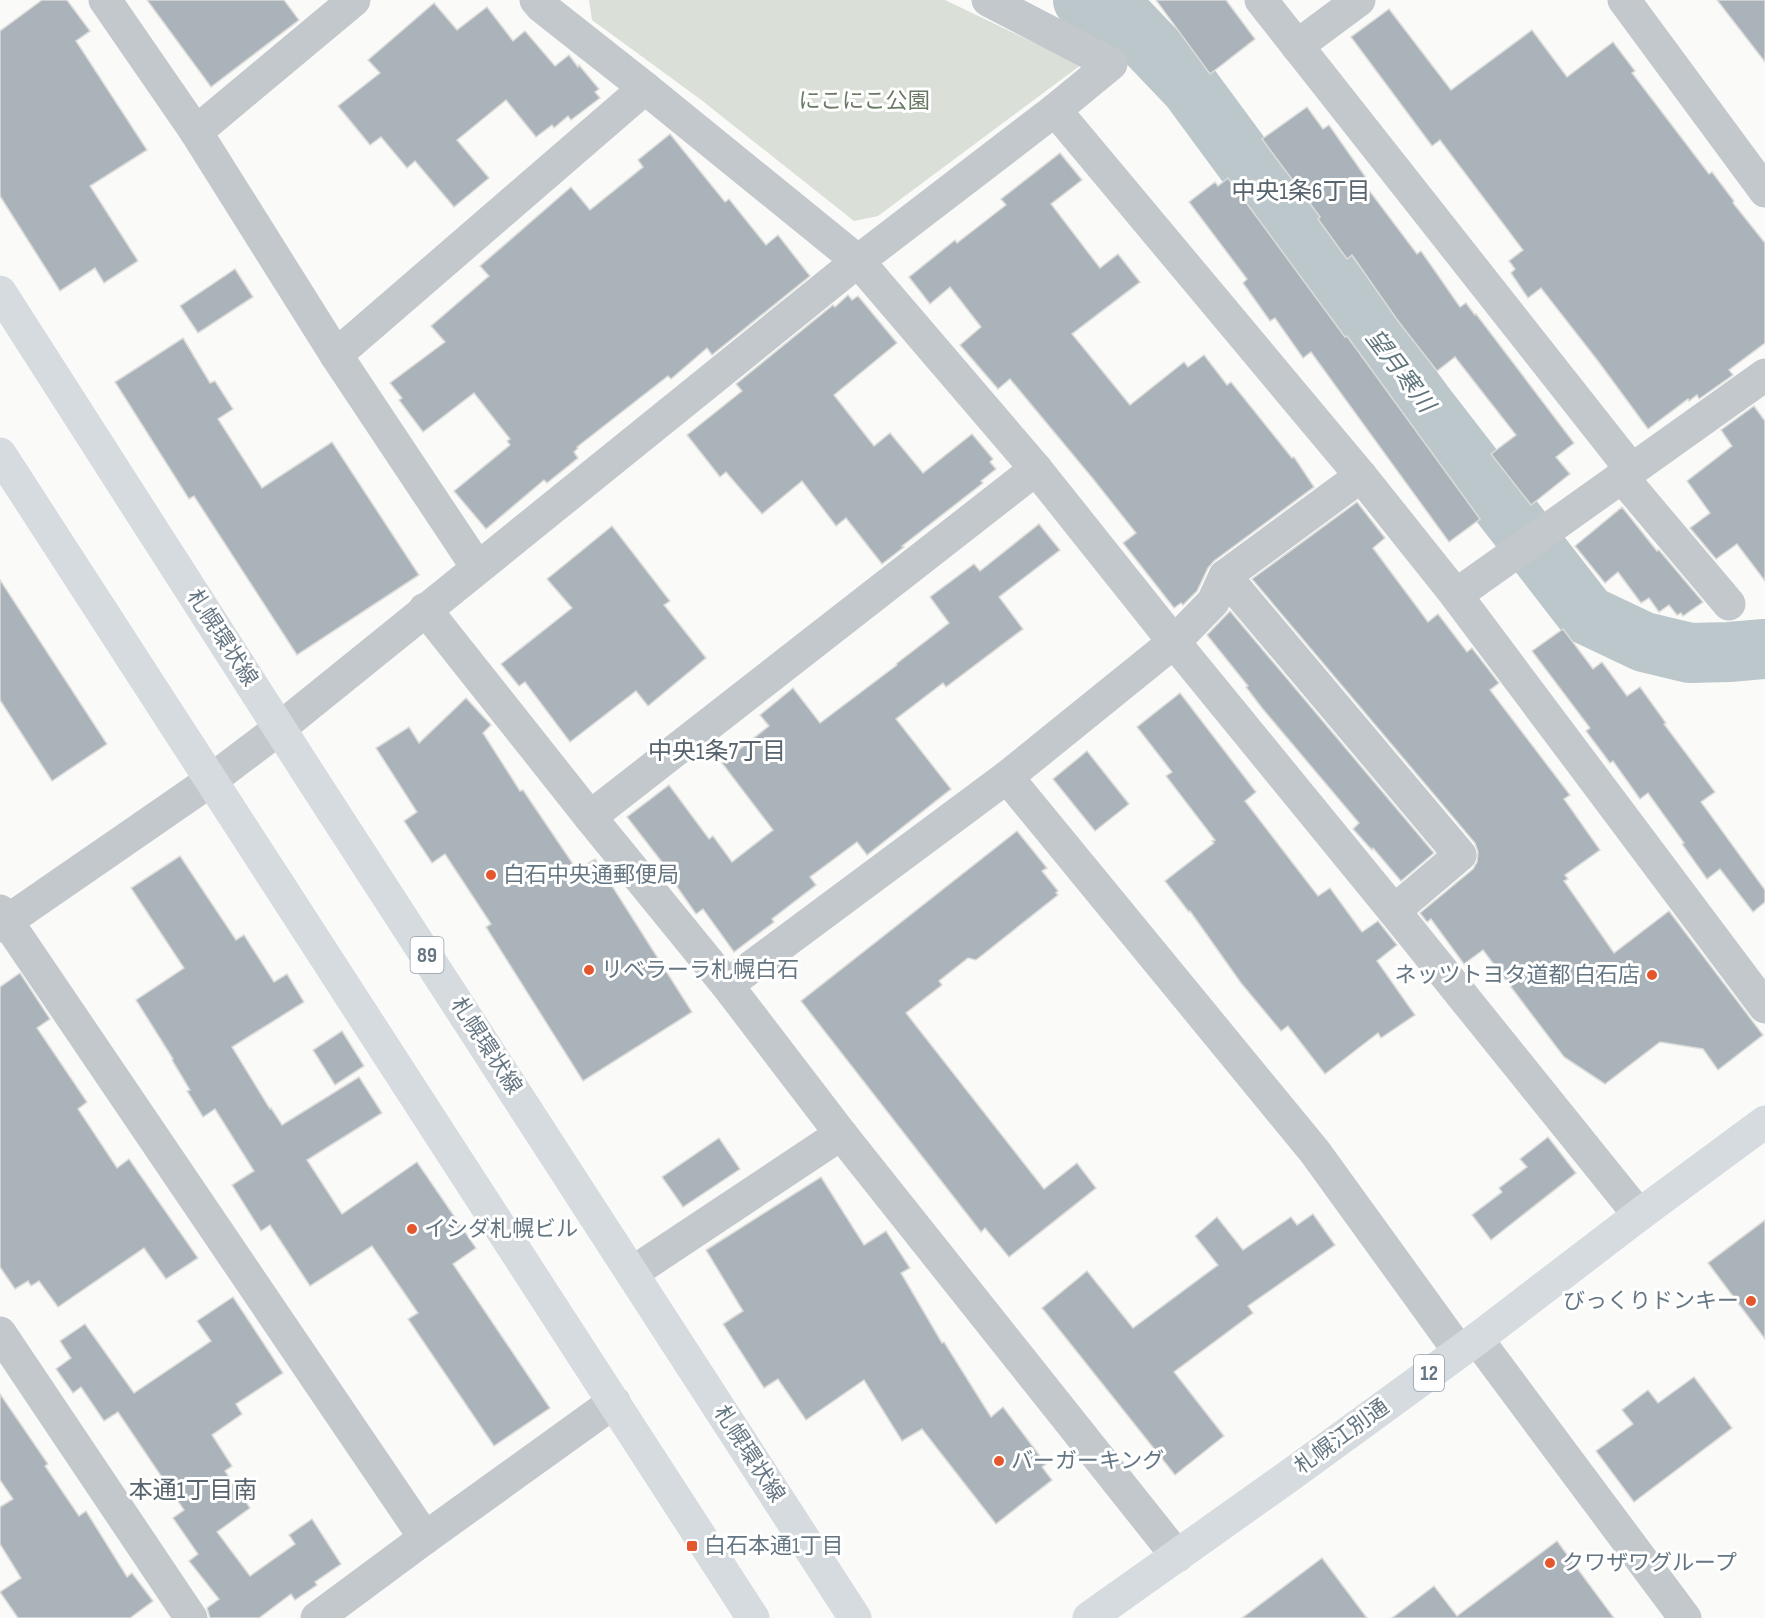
<svg xmlns="http://www.w3.org/2000/svg" width="1765" height="1618" font-family="'Sofia Sans Condensed','Noto Sans JP',sans-serif">
<style>
.green{fill:#dadfd7}
.lines{fill:none;stroke-linecap:round;stroke-linejoin:round}
.river{stroke:#bbc7cb;stroke-width:60}
.building{fill:#aab3b9;stroke:#dcdcda;stroke-width:1.5}
.minor{stroke:#c3c8cc;stroke-width:33}
.major{stroke:#d6dbdf;stroke-width:33}
.highway{stroke:#d6dbdf;stroke-width:33}
.poi-dot{fill:#e4572e;stroke:#fff;stroke-width:2}
.labels{text-anchor:middle;dominant-baseline:central;stroke-width:6;stroke-linejoin:round;paint-order:stroke}
.shield{fill:#fff;stroke:#939fa8;stroke-width:1.5}
.shield-label{font-size:21px;font-weight:bold;fill:#657683}
.park-label{font-size:22px;fill:#687a64;stroke:#fff}
.street-label{font-size:22px;fill:#657683;stroke:#fff}
.poi-label{font-size:22px;fill:#657683;stroke:#fff;text-anchor:start}
.neighbourhood-label{font-size:24px;fill:#57646e;stroke:#fff}
.water-label{font-size:24px;font-style:italic;fill:#60757c;stroke:#fff}
</style>
<rect width="100%" height="100%" fill="#fafaf8"/>
<polygon class="green" points="589,0 945,0 1081,65 878,216 854,221 700,99 592,20"/>
<g class="lines">
<polyline class="river" points="1083,0 1129,23 1190,87 1428,410 1587,615 1644,642 1690,653 1729,652 1765,649"/>
</g>
<g class="building">
<polygon points="42,0 67,0 90,31 76,41 147,150 90,186 138,261 104,283 95,268 60,291 0,196 0,31"/>
<polygon points="147,0 284,0 299,20 211,87"/>
<polygon points="1156,0 1226,0 1255,39 1210,74"/>
<polygon points="1717,0 1765,0 1765,62"/>
<polygon points="434,3 457,30 487,7 513,41 525,31 555,66 569,55 578,67 579,65 599,89 595,92 600,98 571,120 568,116 554,128 552,125 536,137 506,100 457,140 489,178 454,207 415,161 407,168 381,137 370,145 338,106 380,73 368,60"/>
<polygon points="1389,9 1451,90 1532,30 1567,77 1613,42 1635,71 1632,73 1709,174 1712,172 1734,201 1733,203 1765,243 1765,343 1729,370 1733,375 1699,399 1697,395 1689,401 1688,399 1648,429 1598,361 1541,288 1528,298 1511,273 1515,269 1509,261 1523,250 1440,140 1432,146 1351,37"/>
<polygon points="1307,107 1323,129 1329,125 1369,182 1365,185 1417,254 1421,251 1460,307 1466,303 1475,315 1476,314 1574,443 1556,457 1570,474 1531,505 1491,454 1516,435 1455,357 1437,371 1398,321 1352,255 1347,259 1318,219 1320,217 1262,139"/>
<polygon points="670,134 725,202 729,199 766,245 778,235 810,276 712,355 707,348 671,379 668,376 577,447 578,448 574,452 578,458 547,483 544,480 486,529 454,491 510,445 507,441 510,439 474,393 423,432 399,400 402,398 390,383 445,342 431,326 489,276 480,266 571,187 590,210 643,167 638,160"/>
<polygon points="1060,153 1082,180 1051,204 1100,268 1118,254 1140,282 1072,334 1130,405 1184,362 1188,367 1204,355 1227,385 1231,382 1292,458 1294,457 1314,487 1214,561 1208,568 1197,591 1183,605 1181,603 1174,608 1123,543 1136,533 1094,480 1010,379 998,389 960,345 981,327 950,287 930,304 909,277 955,240 957,243 1006,205 1001,199"/>
<polygon points="1228,178 1345,337 1347,336 1480,519 1449,542 1311,352 1303,358 1275,318 1270,321 1243,283 1247,279 1189,202 1215,182 1218,186"/>
<polygon points="235,269 253,297 198,333 180,306"/>
<polygon points="848,295 852,300 858,296 897,343 834,395 874,446 890,433 923,473 972,434 993,459 990,462 996,469 981,481 983,483 902,546 904,547 882,564 846,518 836,526 802,481 762,514 726,472 720,477 687,435 742,391 736,384 833,305 835,307"/>
<polygon points="183,338 210,383 215,381 233,409 218,419 262,488 332,442 419,575 297,655 194,496 189,499 115,382"/>
<polygon points="1754,406 1765,421 1765,581 1737,544 1716,559 1690,528 1710,513 1687,481 1732,446 1721,430"/>
<polygon points="1357,502 1385,538 1373,548 1428,622 1438,614 1467,652 1472,648 1499,683 1490,690 1570,795 1564,799 1600,850 1565,875 1568,879 1564,881 1614,953 1669,911 1763,1035 1718,1070 1703,1049 1660,1042 1605,1084 1564,1057 1483,950 1464,964 1431,919 1427,922 1420,913 1473,869 1477,862 1478,852 1475,843 1252,579"/>
<polygon points="1622,507 1657,551 1659,550 1703,602 1683,616 1681,613 1677,615 1669,605 1659,612 1649,598 1641,603 1618,572 1605,583 1575,546"/>
<polygon points="1039,524 1060,550 999,597 1023,629 946,687 943,683 896,719 951,789 867,855 857,842 810,877 816,885 772,919 774,922 734,952 703,909 696,914 673,881 675,879 627,817 669,785 709,839 713,836 732,862 773,830 722,763 769,726 760,715 793,688 820,723 897,665 896,664 949,623 930,597 974,564 980,571"/>
<polygon points="612,526 670,601 664,605 706,658 648,706 636,691 570,742 525,682 519,686 501,664 572,608 547,579"/>
<polygon points="0,580 107,744 52,781 0,700"/>
<polygon points="1230,611 1434,853 1401,881 1373,848 1372,850 1353,829 1359,823 1262,708 1246,687 1248,686 1207,635"/>
<polygon points="1563,629 1593,669 1602,662 1627,696 1640,687 1666,723 1664,724 1715,792 1701,802 1765,890 1765,902 1753,912 1720,869 1707,879 1682,844 1684,843 1648,793 1640,799 1613,761 1610,763 1586,731 1590,728 1532,651"/>
<polygon points="1180,693 1256,792 1245,801 1318,896 1330,888 1362,932 1378,921 1397,945 1377,961 1415,1015 1381,1038 1378,1033 1325,1074 1288,1026 1281,1031 1241,983 1190,911 1189,912 1165,881 1214,843 1212,841 1215,840 1166,776 1172,772 1137,727"/>
<polygon points="466,698 491,725 483,733 520,791 523,790 577,870 595,859 692,1012 583,1081 486,927 491,924 445,854 432,863 404,821 417,812 376,748 409,727 419,743"/>
<polygon points="1087,751 1129,804 1095,831 1053,779"/>
<polygon points="1017,831 1047,868 1042,871 1058,891 1056,893 1058,895 976,960 968,958 939,981 942,985 906,1013 1044,1189 1077,1163 1096,1188 1009,1257 985,1228 981,1232 801,1001"/>
<polygon points="180,856 236,940 244,935 274,982 287,974 304,1002 232,1047 270,1109 271,1108 282,1125 359,1077 382,1113 307,1160 342,1214 417,1162 476,1248 453,1264 550,1408 494,1446 408,1319 418,1313 372,1246 310,1286 270,1225 261,1231 232,1185 254,1171 215,1109 203,1117 187,1091 190,1090 172,1060 173,1059 136,1000 184,968 131,888"/>
<polygon points="20,973 50,1019 37,1028 87,1102 78,1109 117,1168 129,1159 198,1258 166,1279 144,1248 58,1307 39,1281 31,1286 28,1281 15,1289 0,1267 0,987"/>
<polygon points="342,1031 364,1066 335,1085 313,1050"/>
<polygon points="1548,1137 1576,1173 1491,1240 1472,1215 1502,1192 1499,1188 1527,1167 1520,1159"/>
<polygon points="719,1138 740,1169 683,1207 662,1177"/>
<polygon points="821,1177 864,1245 886,1231 910,1268 901,1273 942,1343 944,1342 991,1417 1003,1407 1046,1464 1042,1467 1052,1480 996,1524 922,1429 902,1441 864,1380 806,1420 778,1379 764,1388 723,1324 743,1311 706,1250"/>
<polygon points="1313,1214 1335,1245 1248,1306 1253,1313 1174,1372 1224,1436 1175,1475 1042,1308 1087,1271 1133,1328 1218,1265 1195,1236 1217,1217 1243,1250 1291,1217 1297,1225"/>
<polygon points="1765,1220 1765,1339 1708,1263"/>
<polygon points="233,1297 283,1373 236,1404 242,1414 212,1435 232,1466 225,1471 250,1508 217,1532 250,1576 295,1544 289,1535 312,1519 341,1564 315,1582 317,1585 295,1600 291,1594 259,1618 210,1618 207,1608 219,1599 189,1561 198,1554 173,1518 184,1510 118,1412 104,1421 81,1387 73,1393 56,1369 71,1358 60,1341 85,1324 134,1393 211,1341 197,1321"/>
<polygon points="1694,1377 1732,1428 1634,1502 1596,1451 1633,1424 1622,1410 1648,1390 1658,1403"/>
<polygon points="0,1394 48,1464 45,1466 79,1516 86,1511 127,1577 132,1573 153,1601 130,1618 18,1618 0,1592 21,1578 0,1544 0,1507 13,1499 0,1480"/>
<polygon points="1557,1541 1614,1618 1392,1618 1434,1586 1457,1616"/>
<polygon points="1322,1558 1367,1618 1242,1618"/>
</g>
<g class="lines">
<g class="minor">
<polyline points="105,0 196,132 336,355 477,567"/>
<polyline points="536,0 541,6 645,88 858,261 1036,469 1174,642 1394,911 1639,1215"/>
<polyline points="1261,0 1631,469"/>
<polyline points="1624,0 1765,191"/>
<polyline points="1297,46 1359,0"/>
<polyline points="1055,110 1361,476 1456,595 1765,1007"/>
<polyline points="196,132 354,0"/>
<polyline points="336,355 645,88"/>
<polyline points="1621,476 1729,604"/>
<polyline points="1225,576 1460,855 1394,911"/>
<polyline points="1456,595 1765,375"/>
<polyline points="425,609 590,817 727,985 841,1134 1177,1556"/>
<polyline points="1007,777 1315,1152 1459,1351"/>
<polyline points="590,817 1036,469"/>
<polyline points="0,911 425,1538"/>
<polyline points="0,926 210,781 280,728 858,261 1055,110 1111,64 988,0"/>
<polyline points="727,985 1007,777 1174,642 1213,602 1225,576 1361,476"/>
<polyline points="632,1273 841,1134"/>
<polyline points="0,1333 191,1618"/>
<polyline points="1477,1339 1685,1618"/>
<polyline points="317,1618 425,1538 614,1402"/>
</g>
<g class="major">
<polyline points="0,292 310,776 855,1618"/>
<polyline points="0,454 753,1618"/>
</g>
<polyline class="highway" points="1089,1618 1289,1476 1477,1339 1639,1215 1765,1122"/>
</g>
<g class="poi-dot">
<circle cx="491" cy="875" r="6"/>
<circle cx="589" cy="970" r="6"/>
<circle cx="1652" cy="975" r="6"/>
<circle cx="412" cy="1229" r="6"/>
<circle cx="1751" cy="1301" r="6"/>
<circle cx="999" cy="1461" r="6"/>
<rect x="686" y="1540" width="12" height="12" rx="3"/>
<circle cx="1550" cy="1563" r="6"/>
</g>
<g class="labels">
<g class="shield">
<rect x="410.5" y="937" width="33" height="36" rx="4.5"/>
<rect x="1414" y="1355" width="30" height="36" rx="4.5"/>
</g>
<g class="shield-label">
<text x="427" y="955">89</text>
<text x="1429" y="1373">12</text>
</g>
<g class="park-label">
<text x="864" y="101">にこにこ公園</text>
</g>
<g class="street-label">
<text transform="translate(222 638) rotate(57)">札幌環状線</text>
<text transform="translate(486 1046) rotate(57)">札幌環状線</text>
<text transform="translate(1342 1437) rotate(-36)">札幌江別通</text>
<text transform="translate(749 1454) rotate(57)">札幌環状線</text>
</g>
<g class="poi-label">
<text x="503" y="875">白石中央通郵便局</text>
<text x="601" y="970">リベラーラ札幌白石</text>
<text x="1640" y="975" text-anchor="end">ネッツトヨタ道都 白石店</text>
<text x="424" y="1229">イシダ札幌ビル</text>
<text x="1739" y="1301" text-anchor="end">びっくりドンキー</text>
<text x="1011" y="1461">バーガーキング</text>
<text x="704" y="1546">白石本通1丁目</text>
<text x="1562" y="1563">クワザワグループ</text>
</g>
<g class="neighbourhood-label">
<text x="1301" y="191">中央1条6丁目</text>
<text x="717" y="751">中央1条7丁目</text>
<text x="193" y="1490">本通1丁目南</text>
</g>
<g class="water-label">
<text transform="translate(1400 371) rotate(53)">望月寒川</text>
</g>
</g>
</svg>
